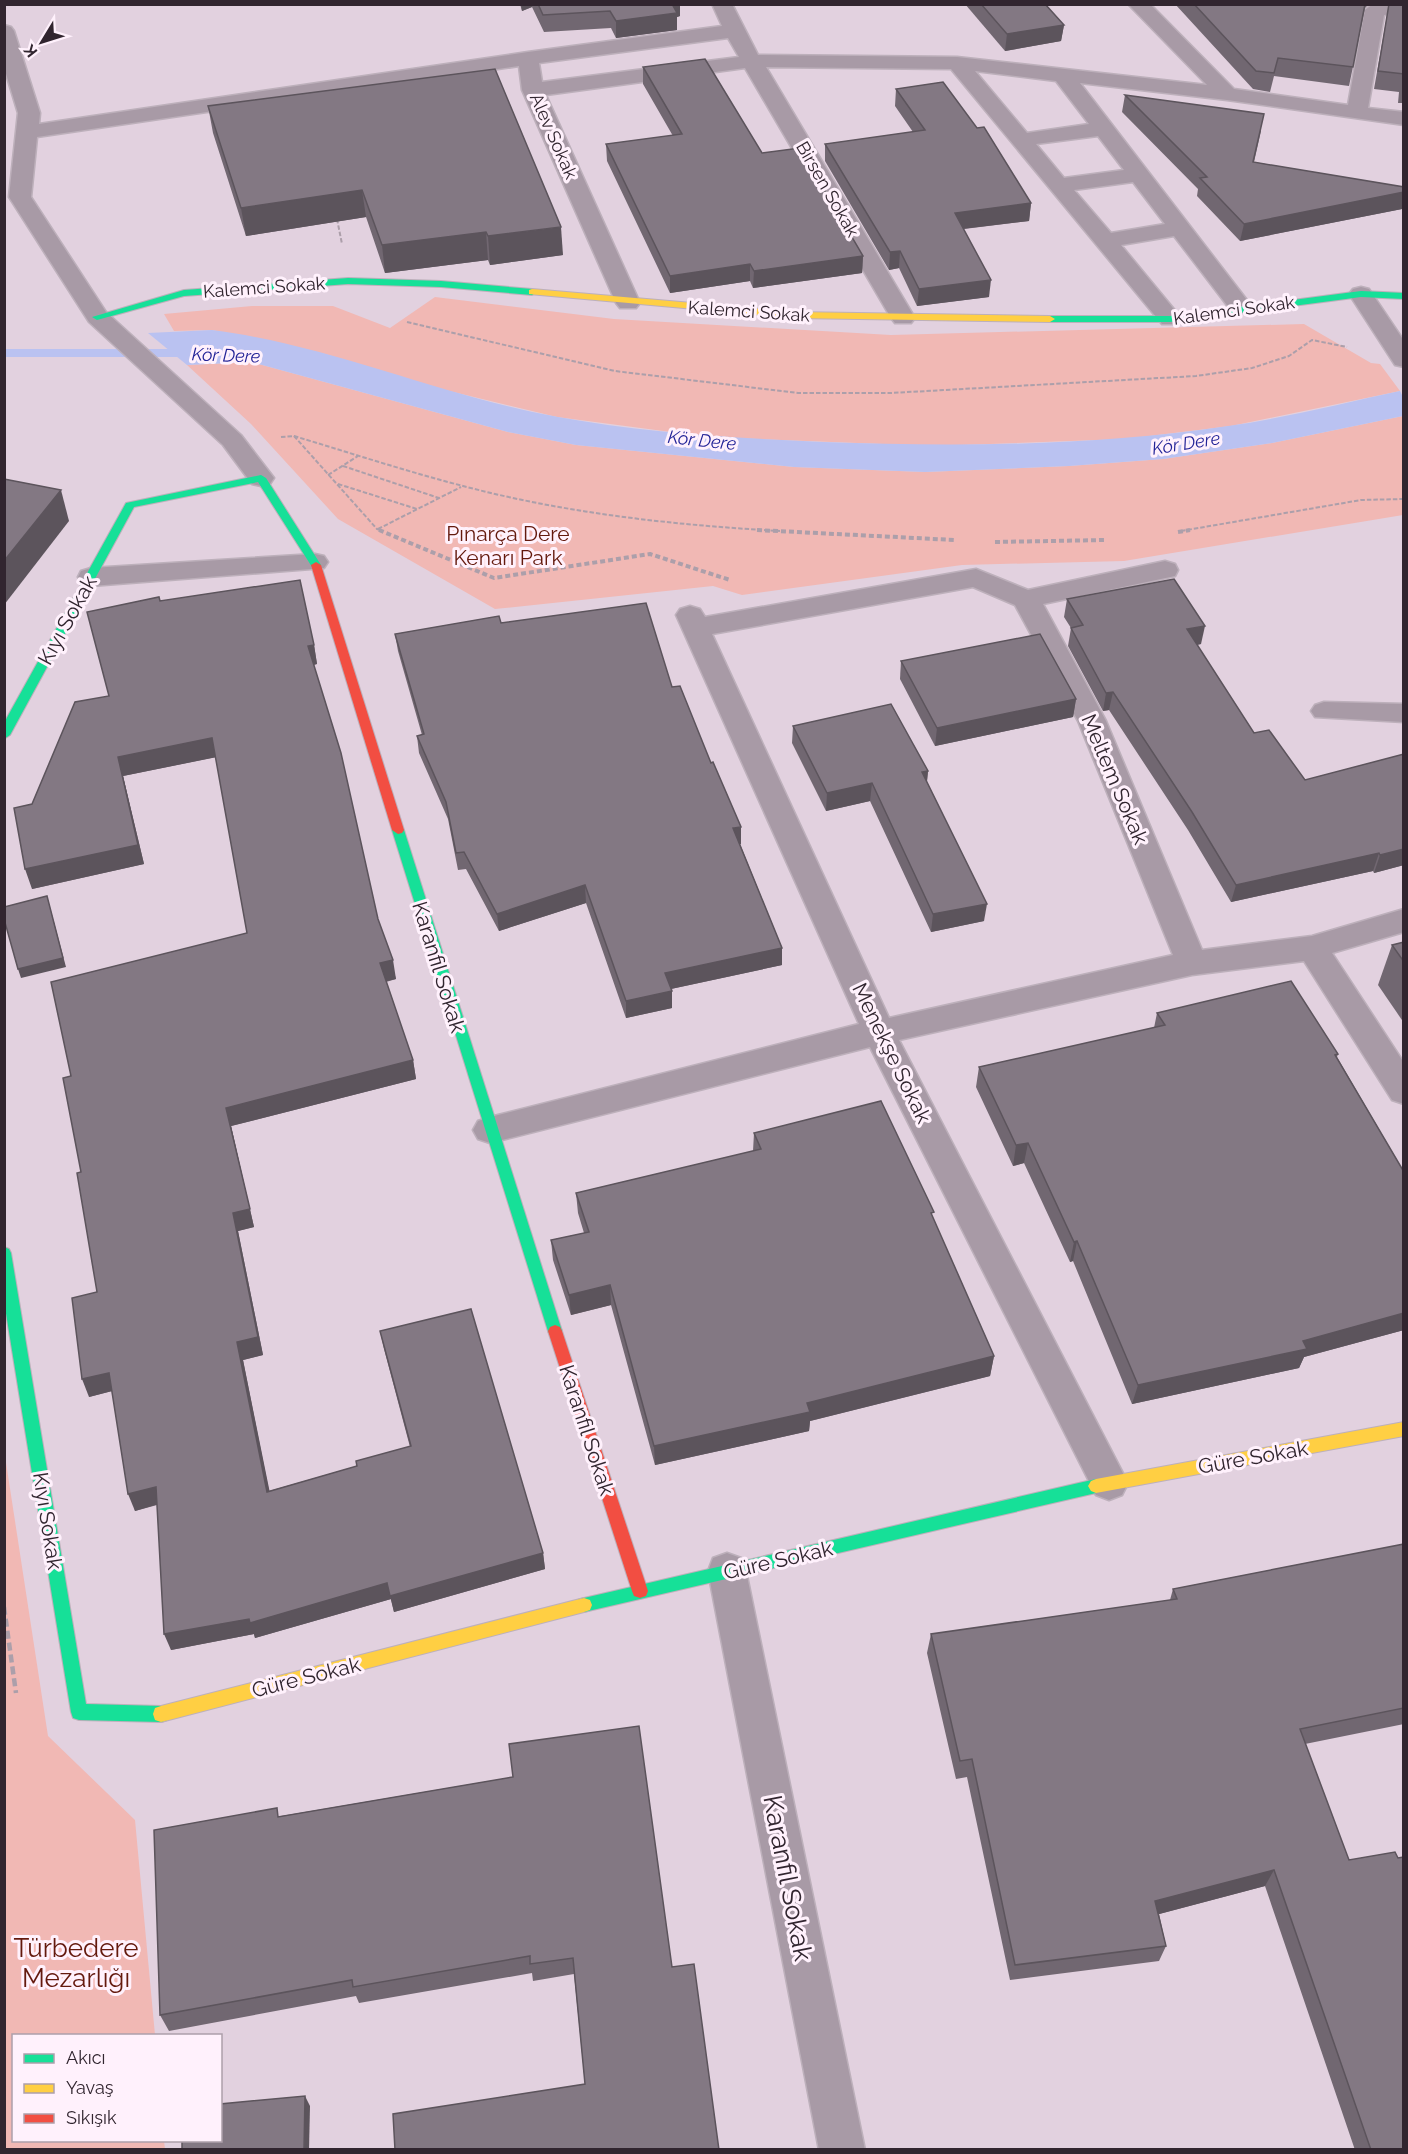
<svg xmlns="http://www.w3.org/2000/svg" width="1408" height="2154" font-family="Raleway,sans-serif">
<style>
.green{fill:#f1b8b4}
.water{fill:#bac2f1}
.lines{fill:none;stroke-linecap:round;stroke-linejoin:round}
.stream{fill:#bac2f1;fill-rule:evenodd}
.lane-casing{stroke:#bdb0bb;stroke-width:3}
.street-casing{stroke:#bdb0bb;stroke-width:3}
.fast-casing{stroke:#bdb0bb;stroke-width:2}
.slow-casing{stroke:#bdb0bb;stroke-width:2}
.jam-casing{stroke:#bdb0bb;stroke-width:2}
.path-far2{stroke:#ac9faa;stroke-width:2;stroke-dasharray:4.5 2;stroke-linecap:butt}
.path-far1{stroke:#ac9faa;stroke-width:4;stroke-dasharray:5 3;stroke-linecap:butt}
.path{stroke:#ac9faa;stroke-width:4.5;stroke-dasharray:8 4;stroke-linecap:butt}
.lane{fill:#a89aa6;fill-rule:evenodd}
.street{fill:#a89aa6;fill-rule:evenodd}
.fast{fill:#16e098;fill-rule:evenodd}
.slow{fill:#ffcf43;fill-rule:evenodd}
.jam{fill:#f24e42;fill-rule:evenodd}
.wall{fill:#716771}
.shaded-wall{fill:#5c545c}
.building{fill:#837883;stroke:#5c545c;stroke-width:1.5}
.labels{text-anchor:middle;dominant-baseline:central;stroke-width:6;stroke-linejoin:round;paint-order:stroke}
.far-street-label{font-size:18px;fill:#31252f;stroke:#fff1fc}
.far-water-label{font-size:18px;font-style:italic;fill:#222397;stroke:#fff1fc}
.park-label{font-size:21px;fill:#64190d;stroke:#fff1fc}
.street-label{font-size:21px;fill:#31252f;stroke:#fff1fc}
.near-street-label{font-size:26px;fill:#31252f;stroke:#fff1fc}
.near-park-label{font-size:26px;fill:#64190d;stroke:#fff1fc}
</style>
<rect width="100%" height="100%" fill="#e2d1df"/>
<g class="green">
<polygon points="435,297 614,319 891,335 1304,324 1371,363 1380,364 1400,391 1231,426 1125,439 933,446 709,437 557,417 445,390 325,354 212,330 174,331 164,314 252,306 333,306 390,328"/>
<polygon points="251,362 508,432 576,445 794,467 925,472 1069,466 1163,459 1272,443 1403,416 1403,515 1124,561 962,565 742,595 713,586 495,609 338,519 251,424 187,365"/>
<polygon points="5,1456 48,1736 135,1820 155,2035 14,2036 14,2140 164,2141 165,2149 5,2149"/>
</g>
<path class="water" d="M212,330C330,345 441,396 558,417C646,433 734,438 823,442C958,447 1094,446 1228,426C1286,418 1343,403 1400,391L1403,397V416L1272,443L1163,459L1069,466L925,472L794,467L576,445L508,432L251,362L187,365L148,333Z"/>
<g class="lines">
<polygon class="stream" points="4,349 193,349 199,353 193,357 4,357"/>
<defs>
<polygon id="lane" points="1324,702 1404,704 1404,722 1315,717 1311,711 1315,705"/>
<g id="street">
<path d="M712,4H732L758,55L957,57L1207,85L1128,4H1150L1234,89L1348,105L1365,10L1373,4H1404V12L1384,15L1368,108L1404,112V125L1227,100L1080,83L1253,308L1249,313H1233L1174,236L1121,245L1182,319L1178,324H1162L951,69L766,67L915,318L911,323H895L891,318L745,68L546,95L640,303L636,308H620L616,303L522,90L519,66L37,137L31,197L106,312L241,435L274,478L270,484L261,486L252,484L223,445L89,322L9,197L18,113L4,67V25L11,27L14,31L40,113L39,124L528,52L722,26ZM728,38L739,57L542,82L539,63ZM975,71L1056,81L1089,124L1027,133ZM1098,136L1124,170L1064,178L1036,144ZM1133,182L1165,224L1111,233L1074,190Z"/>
<polygon points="1361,287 1369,289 1404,341 1404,367 1395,365 1349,294 1353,289"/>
<polygon points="315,554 324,556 328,562 324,568 91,586 81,583 78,577 81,571 91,568"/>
<path d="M1165,561L1175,564L1178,570L1175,576L1043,604L1106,721L1202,950L1312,936L1404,909V932L1332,953L1404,1063V1104L1392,1100L1304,961L1192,975L899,1040L1128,1483L1122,1495L1109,1500L1096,1495L870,1047L490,1143L478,1139L473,1130L478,1121L490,1117L859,1024L676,615L680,609L690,606L700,609L705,617L976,569L1028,590ZM973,587L1015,605L1078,721L1173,955L889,1018L712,634Z"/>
<polygon points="727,1553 741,1558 746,1571 865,2150 819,2150 708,1571 713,1558"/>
</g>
<g id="fast">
<polygon points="348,278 441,281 532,289 537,292 532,295 441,287 348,284 184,296 97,320 92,317 184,290"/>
<polygon points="1361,291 1404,293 1404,299 1361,297 1170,322 1050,322 1045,319 1050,316 1170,316"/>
<polygon points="261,475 266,478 321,565 320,567 312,567 258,482 134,507 10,735 4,739 4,723 126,503"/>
<polygon points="398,826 404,830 562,1331 560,1335 555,1337 550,1335 548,1331 392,830"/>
<polygon points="4,1247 9,1249 11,1253 86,1704 161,1706 167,1708 169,1714 167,1720 161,1722 79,1720 73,1718 71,1712 4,1301"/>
<polygon points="1096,1479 1101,1481 1104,1486 1101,1491 1096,1493 584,1612 578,1610 576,1605 578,1600 584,1598"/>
</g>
<g id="slow">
<polygon points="532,289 794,312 1050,316 1055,319 1050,322 794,318 529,294 529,290"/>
<polygon points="1404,1422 1404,1436 1096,1493 1091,1491 1088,1486 1091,1481 1096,1479"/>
<polygon points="584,1598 590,1600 592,1605 590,1610 584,1612 161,1722 155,1720 153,1714 155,1708 161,1706"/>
</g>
<g id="jam">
<polygon points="316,562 321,565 404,830 402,833 398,834 392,830 311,565"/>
<polygon points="555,1325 560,1327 562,1331 648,1591 646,1596 640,1598 634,1596 632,1591 548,1331 550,1327"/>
</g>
</defs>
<use href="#lane" class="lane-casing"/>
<use href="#street" class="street-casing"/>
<use href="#fast" class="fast-casing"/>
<use href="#slow" class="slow-casing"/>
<use href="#jam" class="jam-casing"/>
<g class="path-far2">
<polyline points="337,219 342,244"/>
<polyline points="407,322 615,371 798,393 891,393 1196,376 1252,368 1289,356 1312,340 1347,347"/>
<polyline points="294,436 377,529 383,531"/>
<path d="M281,437L294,436C367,458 439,482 513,498C601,517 691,526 780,531"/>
<polyline points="343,466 439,498"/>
<polyline points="328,475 358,456"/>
<polyline points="338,484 417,509"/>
<polyline points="378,529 461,487"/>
<polyline points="1181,531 1361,500 1404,499"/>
</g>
<g class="path-far1">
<polyline points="379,530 494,578 650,554 730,580"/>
<polyline points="757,530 955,540"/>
<polyline points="1178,532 1190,530"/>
<polyline points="995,542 1105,540"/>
</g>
<polyline class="path" points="4,1607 16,1693"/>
<use href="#lane" class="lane"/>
<use href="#street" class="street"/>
<use href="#fast" class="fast"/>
<use href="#slow" class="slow"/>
<use href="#jam" class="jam"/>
</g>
<g class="wall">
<polygon points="520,4 680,4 680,16 677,17 677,30 616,38 611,28 544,32 532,7 522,11"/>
<polygon points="965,4 1045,4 1064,25 1061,41 1005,51"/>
<polygon points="1175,4 1369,4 1365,8 1349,86 1274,76 1270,92 1253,89"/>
<polygon points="1389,4 1404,4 1404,103 1398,103 1399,92 1374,89"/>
<polygon points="643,67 762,153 863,256 862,273 753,288 750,281 670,293 607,161 606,144 673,136 643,84"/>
<polygon points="896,89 1031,203 1029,221 964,229 989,297 917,306 899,268 889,270 825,161 825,144 913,132 895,106"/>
<polygon points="1125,95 1261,131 1254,162 1404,187 1404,201 1402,209 1240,241 1197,196 1198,189 1122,112"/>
<polygon points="208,106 563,255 490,265 488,260 385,273 366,217 246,236 213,133"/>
<polygon points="1067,599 1201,644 1197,645 1254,733 1305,780 1404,754 1404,865 1374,873 1373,871 1231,902 1188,830 1109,710 1103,711 1068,646 1071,628 1064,617"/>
<polygon points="160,601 314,645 317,664 314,665 378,919 396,979 386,982 413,1060 416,1079 231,1126 254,1227 238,1231 263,1355 243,1360 269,1491 357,1466 410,1447 384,1349 380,1331 543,1553 545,1569 394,1612 391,1599 255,1638 254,1634 171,1650 157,1505 135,1511 112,1391 89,1397 97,1292 81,1172 71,1076 247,933 216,757 123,776 144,864 32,889 32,804 109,696"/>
<polygon points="501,623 672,687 741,844 740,844 782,948 782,965 671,989 672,1008 626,1018 586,903 499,931 466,869 458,870 448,819 419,753 417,736 422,735 398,651 395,634"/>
<polygon points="901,661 1076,699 1073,717 935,746 900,679"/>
<polygon points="793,726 928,771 927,782 984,921 931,932 870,801 826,811 792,743"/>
<polygon points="1404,942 1404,1023 1378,985 1392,945"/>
<polygon points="1157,1013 1338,1054 1337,1057 1404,1172 1404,1330 1304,1357 1299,1368 1132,1404 1073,1261 1070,1262 1024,1163 1013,1166 976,1087 979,1067 1154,1028"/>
<polygon points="754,1133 933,1218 994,1356 990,1376 810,1421 809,1431 655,1465 611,1305 571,1315 553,1260 551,1240 584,1233 578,1213 576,1193 753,1151"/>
<polygon points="1404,1544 1404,1724 1305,1744 1404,2150 1355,2150 1265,1886 1159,1914 1166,1946 1159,1961 1010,1980 967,1777 956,1779 927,1653 931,1634 1170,1600 1173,1589"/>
<polygon points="639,1726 585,2084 574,1974 533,1981 532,1973 359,2003 356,1996 169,2031 160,2015 281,1816 513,1777"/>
</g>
<g class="shaded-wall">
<polygon points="521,4 532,4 532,7 522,11"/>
<polygon points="669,4 680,4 680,16 677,17 677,30 616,38 616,21"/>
<polygon points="1064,25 1061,41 1005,51 1007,34"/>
<polygon points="362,190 366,217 246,236 241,208"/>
<polygon points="1404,192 1404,201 1402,209 1240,241 1244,224"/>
<polygon points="1031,203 1029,221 953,230 955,213"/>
<polygon points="561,227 563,255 490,265 488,236"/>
<polygon points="486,232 488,260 385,273 382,245"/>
<polygon points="900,251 899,268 889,270 890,252"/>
<polygon points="863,256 862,273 753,288 754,271"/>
<polygon points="750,264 750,281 670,293 670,276"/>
<polygon points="991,280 989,297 917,306 919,289"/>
<polygon points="61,490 69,521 4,605 4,561"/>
<polygon points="1205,626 1201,644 1183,647 1187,629"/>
<polygon points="314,645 317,664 311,665 308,646"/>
<polygon points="1113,692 1109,710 1103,711 1106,693"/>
<polygon points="1076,699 1073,717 935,746 937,728"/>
<polygon points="212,738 217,757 123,776 144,864 32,889 25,869 118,757"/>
<polygon points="928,771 926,789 922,772"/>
<polygon points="872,783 870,801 826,811 827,793"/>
<polygon points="741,827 741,844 733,846 733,828"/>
<polygon points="1404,849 1404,865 1374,873 1380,855"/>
<polygon points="1379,853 1373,871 1231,902 1236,885"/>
<polygon points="585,885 586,903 499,931 497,914"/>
<polygon points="47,896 66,967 21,978 18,969"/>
<polygon points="987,904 984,921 931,932 933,914"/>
<polygon points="782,948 782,965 666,990 665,973"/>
<polygon points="393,960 396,979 383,982 380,963"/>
<polygon points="672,991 672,1008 626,1018 626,1001"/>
<polygon points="413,1060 416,1079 231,1126 254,1227 238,1231 263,1355 243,1360 273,1508 267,1492 237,1342 233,1213 226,1108"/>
<polygon points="1028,1143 1024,1163 1013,1166 1016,1145"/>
<polygon points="1077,1241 1073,1261 1070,1262 1074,1242"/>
<polygon points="610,1285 611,1305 571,1315 569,1295"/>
<polygon points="1404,1313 1404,1330 1304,1357 1299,1368 1132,1404 1138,1385"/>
<polygon points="994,1356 990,1376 810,1421 809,1431 655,1465 654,1446 807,1403"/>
<polygon points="109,1373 116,1390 89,1397 82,1379"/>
<polygon points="156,1487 162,1503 135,1511 128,1494"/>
<polygon points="543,1553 545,1569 394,1612 390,1596"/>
<polygon points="387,1583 391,1599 255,1638 254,1634 171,1650 164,1634"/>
<polygon points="1274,1870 1265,1886 1148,1917 1155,1901"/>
<polygon points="305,2096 310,2106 309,2150 304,2150"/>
</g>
<g class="building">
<polygon points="538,4 672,4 677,13 616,21 610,11 543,15"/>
<polygon points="981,4 1045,4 1064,25 1007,34"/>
<polygon points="1194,4 1365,4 1353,67 1278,58 1274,73 1256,71"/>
<polygon points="1389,4 1404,4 1404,74 1378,71"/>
<polygon points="705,59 762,153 800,148 863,256 754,271 750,264 670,276 606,144 682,134 643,67"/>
<polygon points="495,69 561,227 488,236 486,232 382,245 362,190 241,208 208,106"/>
<polygon points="943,82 977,128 984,127 1031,203 955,213 991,280 919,289 900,251 890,252 825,144 925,130 896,89"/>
<polygon points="1125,95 1264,114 1253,162 1404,187 1404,192 1244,224 1200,178 1207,177"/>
<polygon points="4,479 61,490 4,561"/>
<polygon points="1174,579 1205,626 1187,629 1254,733 1269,730 1305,780 1404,754 1404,849 1380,855 1379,853 1236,885 1192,812 1113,692 1106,693 1071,628 1083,625 1067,599"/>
<polygon points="300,580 314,645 308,646 341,753 378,919 393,960 380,963 413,1060 226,1108 250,1209 233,1213 258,1337 237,1342 267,1492 357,1466 356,1461 411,1446 380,1331 471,1309 543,1553 390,1596 387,1583 250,1623 249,1619 164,1634 156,1487 128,1494 109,1373 82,1379 72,1298 97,1292 77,1173 81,1172 63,1078 71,1076 51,982 247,933 212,738 118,757 138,845 25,869 14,808 32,804 75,702 109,696 87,612 159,597 160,601"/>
<polygon points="646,603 672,687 680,686 711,763 713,762 741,827 733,828 782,948 665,973 672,991 626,1001 585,885 497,914 464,852 456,853 446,802 417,736 424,734 395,634 499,616 501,623"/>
<polygon points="1040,634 1076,699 937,728 901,661"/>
<polygon points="891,704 928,771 922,772 987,904 933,914 872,783 827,793 793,726"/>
<polygon points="47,896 63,958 18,969 4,919 4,907"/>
<polygon points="1404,942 1404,962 1392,945"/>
<polygon points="1291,981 1338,1054 1335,1055 1404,1172 1404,1313 1303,1341 1307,1349 1138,1385 1077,1241 1074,1242 1028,1143 1016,1145 979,1067 1165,1025 1157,1013"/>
<polygon points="881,1101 934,1212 931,1213 994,1356 807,1403 810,1412 654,1446 610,1285 569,1295 551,1240 589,1232 576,1193 761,1149 754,1133"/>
<polygon points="1404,1544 1404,1708 1300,1729 1349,1860 1395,1852 1398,1858 1404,1857 1404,2150 1371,2150 1274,1870 1155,1901 1166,1946 1015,1965 972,1759 960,1761 931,1634 1177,1599 1173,1589"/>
<polygon points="639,1726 672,1967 694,1964 719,2150 395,2150 393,2114 585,2084 573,1958 530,1964 530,1956 353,1987 352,1980 160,2015 154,1830 277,1808 278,1817 513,1777 509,1744"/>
<polygon points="305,2096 304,2150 182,2150 182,2140 220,2140 220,2104"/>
</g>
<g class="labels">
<g class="far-street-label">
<text transform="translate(554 136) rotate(66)">Alev Sokak</text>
<text transform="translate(828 189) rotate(60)">Birsen Sokak</text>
<text transform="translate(264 287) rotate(-4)">Kalemci Sokak</text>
<text transform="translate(1234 310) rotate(-8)">Kalemci Sokak</text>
<text transform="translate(749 311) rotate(4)">Kalemci Sokak</text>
</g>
<g class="far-water-label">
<text transform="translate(226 355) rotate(2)">Kör Dere</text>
<text transform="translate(702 440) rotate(6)">Kör Dere</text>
<text transform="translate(1186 443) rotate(-9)">Kör Dere</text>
</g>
<g class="park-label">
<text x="508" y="533">Pınarça Dere<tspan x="508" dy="24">Kenarı Park</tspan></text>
</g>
<g class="street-label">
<text transform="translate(67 620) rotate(-61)">Kıyı Sokak</text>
<text transform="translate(1115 779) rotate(67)">Meltem Sokak</text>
<text transform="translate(439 967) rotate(73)">Karanfil Sokak</text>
<text transform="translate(892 1053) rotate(64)">Menekşe Sokak</text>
<text transform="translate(587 1430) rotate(72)">Karanfil Sokak</text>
<text transform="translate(1253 1457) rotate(-10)">Güre Sokak</text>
<text transform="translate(48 1521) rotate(81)">Kıyı Sokak</text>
<text transform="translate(778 1560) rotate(-13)">Güre Sokak</text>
<text transform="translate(306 1677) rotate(-14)">Güre Sokak</text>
</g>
<g class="near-street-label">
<text transform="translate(788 1878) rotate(79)">Karanfil Sokak</text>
</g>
<g class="near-park-label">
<text x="76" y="1948">Türbedere<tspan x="76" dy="30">Mezarlığı</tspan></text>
</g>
</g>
<rect width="1408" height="2154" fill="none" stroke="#31252f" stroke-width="12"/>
<rect x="12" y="2034" width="210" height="108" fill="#fff1fc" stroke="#ad9faa" stroke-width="1.5"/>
<rect x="24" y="2054" width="30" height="9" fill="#16e098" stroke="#ad9faa" stroke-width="1.5"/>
<text x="66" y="2064" font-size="18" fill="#31252f">Akıcı</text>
<rect x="24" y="2084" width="30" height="9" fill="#ffcf43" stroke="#ad9faa" stroke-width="1.5"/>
<text x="66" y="2094" font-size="18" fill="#31252f">Yavaş</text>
<rect x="24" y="2114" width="30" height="9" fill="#f24e42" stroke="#ad9faa" stroke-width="1.5"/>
<text x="66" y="2124" font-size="18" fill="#31252f">Sıkışık</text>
<g transform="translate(42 42) rotate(232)" stroke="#fff1fc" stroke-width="4.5" paint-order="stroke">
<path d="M0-4.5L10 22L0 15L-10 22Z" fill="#31252f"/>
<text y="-9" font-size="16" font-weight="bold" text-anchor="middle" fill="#31252f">K</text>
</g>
</svg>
